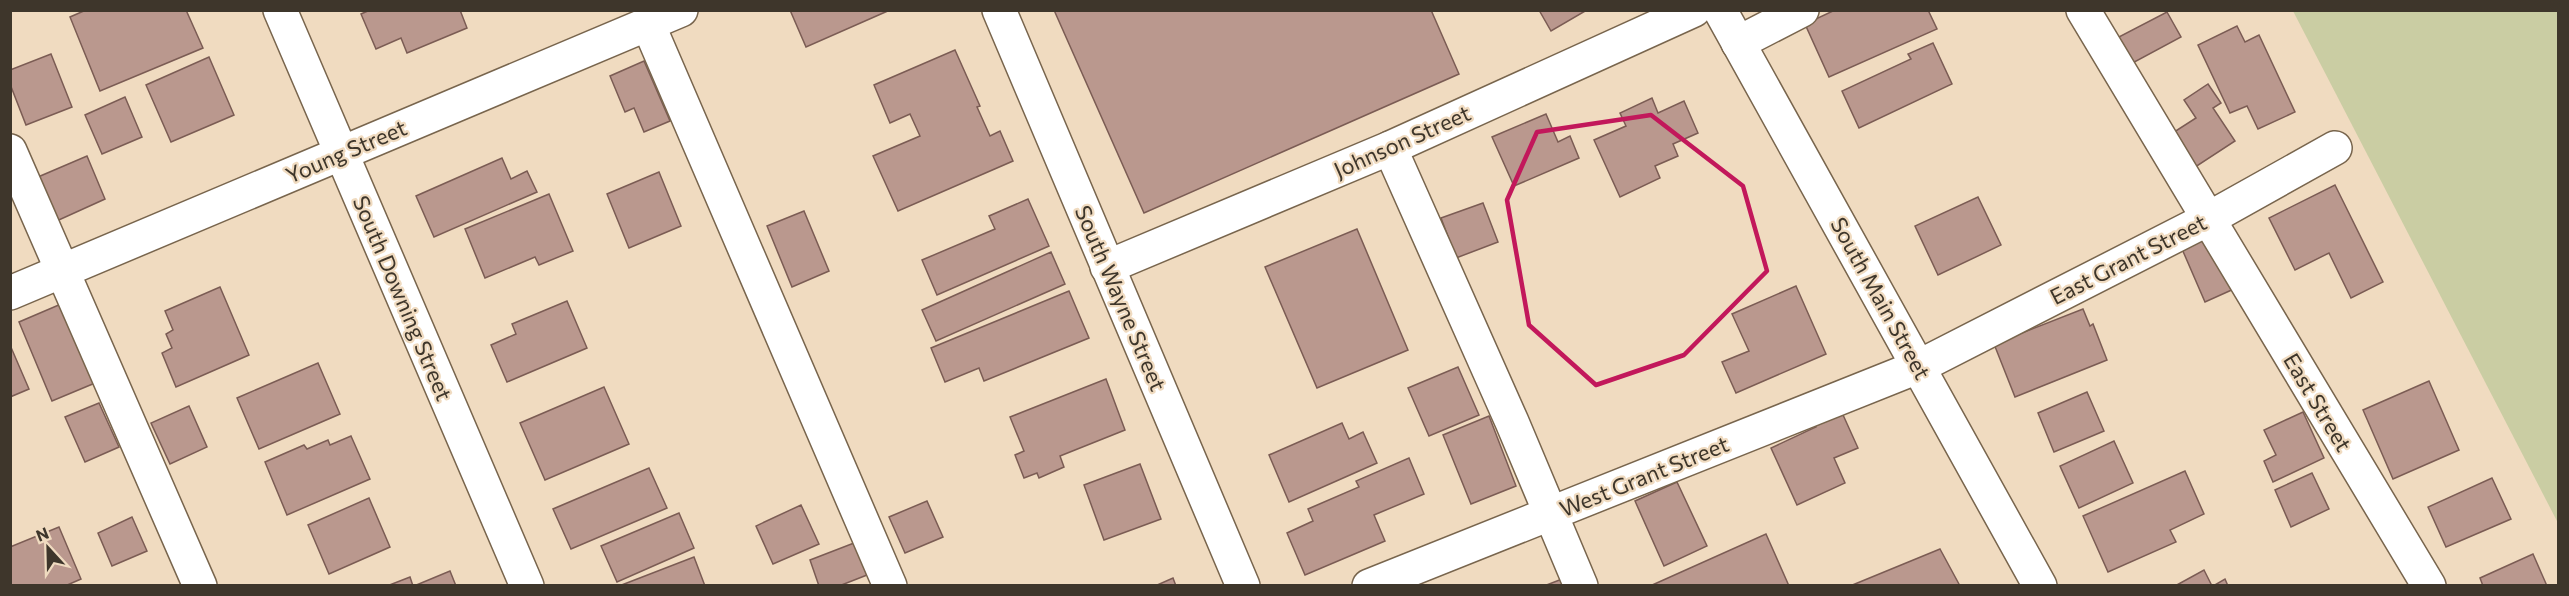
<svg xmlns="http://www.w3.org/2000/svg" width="2569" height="596" font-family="Commissioner,sans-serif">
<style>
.green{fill:#cacda3}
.building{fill:#ba988e;stroke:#7b5c54;stroke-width:1.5}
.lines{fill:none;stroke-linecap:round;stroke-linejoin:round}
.minor-casing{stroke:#78654d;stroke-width:36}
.major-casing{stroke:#78654d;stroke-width:36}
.minor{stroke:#fff;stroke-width:33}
.major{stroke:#fff;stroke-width:33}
.marked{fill:none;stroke:#c2185b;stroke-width:4.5;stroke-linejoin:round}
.labels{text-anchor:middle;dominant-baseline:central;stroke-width:4.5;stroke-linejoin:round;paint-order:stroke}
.street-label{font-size:22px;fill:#3e362b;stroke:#f0dbc0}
</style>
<rect width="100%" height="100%" fill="#f0dbc0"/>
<polygon class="green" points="2293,11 2558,11 2558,523"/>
<g class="building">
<polygon points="86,10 186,10 203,48 100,91 70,17"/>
<polygon points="370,10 460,10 467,28 407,53 401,38 376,49 361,14"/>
<polygon points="790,10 890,10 806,47"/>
<polygon points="1054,10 1431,10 1459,74 1144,213"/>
<polygon points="1539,10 1587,10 1551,31"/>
<polygon points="1835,10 1928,10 1937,29 1829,77 1805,24"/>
<polygon points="2167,12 2181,37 2127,66 2113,40"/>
<polygon points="2237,26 2245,42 2259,35 2295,112 2258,129 2247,106 2230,113 2198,45"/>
<polygon points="1933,43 1952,84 1859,128 1842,91 1911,59 1908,54"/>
<polygon points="955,50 980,106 977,107 990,136 1000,131 1013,161 898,211 873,156 920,136 910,114 890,123 874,85"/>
<polygon points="51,54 72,107 26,125 10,84 10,70"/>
<polygon points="209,57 234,115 171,142 146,85"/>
<polygon points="644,61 670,121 644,132 634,108 625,112 610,76"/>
<polygon points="2208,84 2221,103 2213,108 2235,141 2180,177 2157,143 2196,118 2184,100"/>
<polygon points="125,97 142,137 102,154 85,115"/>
<polygon points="1652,98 1658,113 1684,101 1698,133 1673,144 1678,156 1655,166 1660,178 1620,197 1594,140 1626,126 1620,113"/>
<polygon points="1546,114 1558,142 1570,136 1579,158 1514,186 1492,137"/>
<polygon points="87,156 105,199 50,224 31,180"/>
<polygon points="502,158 511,179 527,171 537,192 434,237 416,196"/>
<polygon points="659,172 681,226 629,248 607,194"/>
<polygon points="2335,185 2383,282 2351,298 2329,253 2295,270 2269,218"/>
<polygon points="549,194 573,251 539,265 535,257 485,278 465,229"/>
<polygon points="1978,197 2001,245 1938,275 1915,226"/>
<polygon points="1028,199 1049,246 937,295 922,260 995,229 989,216"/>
<polygon points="1483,203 1498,242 1456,258 1441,218"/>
<polygon points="804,211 829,271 792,287 767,226"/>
<polygon points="1357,229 1408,350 1317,388 1265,267"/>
<polygon points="2214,235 2236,288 2205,302 2182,249"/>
<polygon points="1051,252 1065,284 936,341 922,310"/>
<polygon points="1796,286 1826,354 1736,393 1722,362 1749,351 1732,314"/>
<polygon points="220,287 249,355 176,387 162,353 172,348 166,334 173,330 165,311"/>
<polygon points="1069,291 1089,338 984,381 979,368 945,382 931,348"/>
<polygon points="567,301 587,348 507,382 491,345 516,334 512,324"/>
<polygon points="61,304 95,383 52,401 19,322"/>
<polygon points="2083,309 2090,326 2093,324 2107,360 2015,397 1994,344"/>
<polygon points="10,345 29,389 10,397"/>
<polygon points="318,363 340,414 259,449 237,398"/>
<polygon points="1458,367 1479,415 1429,436 1408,388"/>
<polygon points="1106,379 1125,430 1060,456 1064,467 1039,478 1037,473 1024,478 1015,455 1024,451 1010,417"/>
<polygon points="2429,381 2459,450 2393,479 2363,410"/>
<polygon points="604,387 629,444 545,480 520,423"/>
<polygon points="2087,392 2104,431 2054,452 2038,413"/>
<polygon points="99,403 119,447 85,462 65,417"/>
<polygon points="189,406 207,447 170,464 151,423"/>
<polygon points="1839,406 1858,448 1834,458 1845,483 1797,505 1771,448 1816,427 1812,418"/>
<polygon points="2303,412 2324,458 2273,482 2264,461 2276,455 2264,430"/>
<polygon points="1489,416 1516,486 1471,504 1443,435"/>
<polygon points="1342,423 1349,439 1363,432 1377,463 1289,502 1269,455"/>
<polygon points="351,436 370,479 287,515 265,462 304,445 307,449 328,440 330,445"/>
<polygon points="2114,441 2133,483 2079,508 2060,466"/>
<polygon points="1409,458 1424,494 1374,515 1385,541 1305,575 1287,533 1313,521 1308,509 1359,487 1356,481"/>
<polygon points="1140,464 1161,519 1104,540 1084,485"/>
<polygon points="649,468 667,508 571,549 553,509"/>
<polygon points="2185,471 2204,514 2170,530 2176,542 2108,572 2083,516"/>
<polygon points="2312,473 2329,509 2291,527 2275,490"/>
<polygon points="2492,478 2511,519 2446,547 2428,507"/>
<polygon points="1677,482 1707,546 1664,566 1635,501"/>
<polygon points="369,498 390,547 329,574 308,525"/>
<polygon points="927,501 943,537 905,553 889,517"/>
<polygon points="801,505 819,544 773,564 756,526"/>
<polygon points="679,513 694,548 617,582 601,546"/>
<polygon points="132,517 147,551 112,566 98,533"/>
<polygon points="59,527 81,579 65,586 10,586 10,547"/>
<polygon points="1766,534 1789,586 1650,586"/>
<polygon points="854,543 867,575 839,586 819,586 810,560"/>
<polygon points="1940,549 1960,586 1850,586"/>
<polygon points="2533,554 2547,586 2483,586 2480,578"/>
<polygon points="694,557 705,586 619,586"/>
<polygon points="2204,570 2212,586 2175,586"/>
<polygon points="450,571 456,586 414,586"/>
<polygon points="410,577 413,586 387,586"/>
<polygon points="1173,578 1176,586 1155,586"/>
<polygon points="1562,579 1564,586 1544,586"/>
<polygon points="2225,579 2228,586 2213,586"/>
</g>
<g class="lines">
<defs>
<g id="minor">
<polyline points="280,10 527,586"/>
<polyline points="999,10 1243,586"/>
<polyline points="2083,10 2429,586"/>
<polyline points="648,24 890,586"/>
<polyline points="1738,43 1802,10"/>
<polyline points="1390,148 1512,422 1581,586"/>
<polyline points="10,151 200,586"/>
<polyline points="1107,267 1390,148 1694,10"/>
<polyline points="10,293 681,10"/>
<polyline points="1369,586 1920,366 2208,219 2335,148"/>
</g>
<polyline id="major" points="1720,10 2040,586"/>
</defs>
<use href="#minor" class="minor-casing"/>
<use href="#major" class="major-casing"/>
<use href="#minor" class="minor"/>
<use href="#major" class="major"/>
</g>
<path class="marked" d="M1651,115L1743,186L1767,271L1684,355L1596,385L1529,325L1507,200L1537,132Z"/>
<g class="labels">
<g class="street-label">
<text transform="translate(1402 141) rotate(-24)">Johnson Street</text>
<text transform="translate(346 151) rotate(-23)">Young Street</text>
<text transform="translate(2128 259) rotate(-27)">East Grant Street</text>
<text transform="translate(403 298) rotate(67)">South Downing Street</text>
<text transform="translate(1121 298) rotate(67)">South Wayne Street</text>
<text transform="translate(1881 298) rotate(61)">South Main Street</text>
<text transform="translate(2318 402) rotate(59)">East Street</text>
<text transform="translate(1644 476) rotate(-22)">West Grant Street</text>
</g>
</g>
<rect width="2569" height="596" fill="none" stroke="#3e362b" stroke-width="24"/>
<g transform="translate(48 548) rotate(338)" stroke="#f0dbc0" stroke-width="4.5" paint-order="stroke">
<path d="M0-4.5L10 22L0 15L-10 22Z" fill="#3e362b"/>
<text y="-9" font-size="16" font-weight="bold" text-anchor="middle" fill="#3e362b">N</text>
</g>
</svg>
